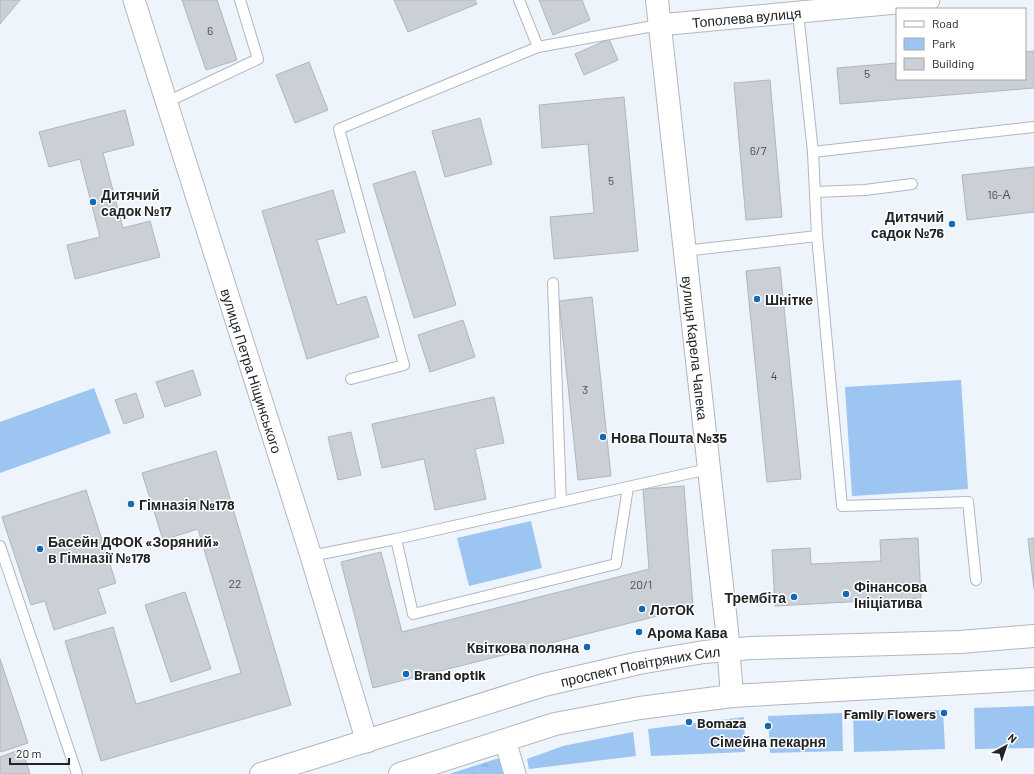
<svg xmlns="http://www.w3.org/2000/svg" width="1034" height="774" font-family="Barlow,sans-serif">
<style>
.grass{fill:url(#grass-tufts)}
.park{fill:#9dc5f1}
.building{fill:#cad0d6;stroke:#b1b6bd}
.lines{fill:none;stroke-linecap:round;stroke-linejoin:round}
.lane-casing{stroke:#b2b7be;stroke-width:12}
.street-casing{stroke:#b2b7be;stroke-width:23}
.secondary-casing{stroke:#b2b7be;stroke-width:24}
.primary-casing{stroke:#b2b7be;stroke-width:24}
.lane{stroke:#fff;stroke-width:10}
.street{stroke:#fff;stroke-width:21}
.secondary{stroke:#fff;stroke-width:22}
.primary{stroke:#fff;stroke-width:22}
.poi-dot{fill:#1269b6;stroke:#fff;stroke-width:1.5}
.labels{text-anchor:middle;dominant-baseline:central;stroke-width:3;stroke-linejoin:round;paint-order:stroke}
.number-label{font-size:12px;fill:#4b4e52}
.street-label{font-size:14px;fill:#212326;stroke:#fff}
.poi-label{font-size:14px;font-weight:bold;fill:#212326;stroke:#fff;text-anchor:start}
</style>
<defs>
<pattern id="grass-tufts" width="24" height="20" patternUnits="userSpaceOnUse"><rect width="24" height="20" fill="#9dc5f1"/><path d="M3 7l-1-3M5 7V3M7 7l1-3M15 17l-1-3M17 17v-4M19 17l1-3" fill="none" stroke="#87a9ce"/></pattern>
</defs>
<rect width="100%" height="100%" fill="#eef4fb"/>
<polygon class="grass" points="499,758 504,774 449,774"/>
<g class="park">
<polygon points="961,380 968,489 852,496 845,387"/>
<polygon points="94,388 111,433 0,473 0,422"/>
<polygon points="531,521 542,568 469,586 457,538"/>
<polygon points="1034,706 1034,748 975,749 974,708"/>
<polygon points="943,710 945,749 854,752 853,713"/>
<polygon points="842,713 843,751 770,753 768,716"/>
<polygon points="744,717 745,752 651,756 648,729"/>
<polygon points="633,732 636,756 529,769 527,759 563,746"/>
</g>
<g class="building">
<polygon points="0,0 20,0 0,24"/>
<polygon points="182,0 217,0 237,60 206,70"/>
<polygon points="394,0 475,0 477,4 408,32"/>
<polygon points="539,0 582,0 590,20 553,35"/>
<polygon points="609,39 618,60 584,75 575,54"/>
<polygon points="1034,51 1034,88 840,104 837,68 897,63 897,79 1025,79 1025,52"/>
<polygon points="309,62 328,110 295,123 276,75"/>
<polygon points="770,80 782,217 746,220 734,83"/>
<polygon points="624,97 638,251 554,259 550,217 594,213 588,144 542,148 539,105"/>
<polygon points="125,110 134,145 103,153 123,228 150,221 160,257 75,279 67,245 100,237 80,159 49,167 39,132"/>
<polygon points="480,118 492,164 445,177 432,131"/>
<polygon points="1034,167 1034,212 967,220 962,175"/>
<polygon points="415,171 456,305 414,318 373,184"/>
<polygon points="333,190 345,232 317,240 337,305 366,296 379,337 307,359 262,211"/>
<polygon points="780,267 801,479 767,482 746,271"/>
<polygon points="592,297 611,476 578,480 559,301"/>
<polygon points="463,320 475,357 430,372 418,335"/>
<polygon points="193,370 201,395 165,407 156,382"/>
<polygon points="136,393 144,417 124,424 115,400"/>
<polygon points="494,397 504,443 475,449 486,499 435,510 424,459 382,468 372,424"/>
<polygon points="351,432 361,475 338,480 328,437"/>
<polygon points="216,451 291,705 101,761 65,641 113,627 136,704 241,673 198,529 163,540 142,473"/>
<polygon points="684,486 693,607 373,688 341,562 381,552 402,632 649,569 643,489"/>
<polygon points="86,490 116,583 98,589 106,613 54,630 45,601 31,605 2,517"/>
<polygon points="918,538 921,598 775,606 772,550 810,548 811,564 881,561 880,540"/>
<polygon points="1034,538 1034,589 1028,539"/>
<polygon points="185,592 211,669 171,682 145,605"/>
<polygon points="0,659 28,743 1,752 0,750"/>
<polygon points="22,749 30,774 0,774 0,757"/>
</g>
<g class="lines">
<defs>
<g id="lane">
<polyline points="519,0 538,47 659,25"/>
<polyline points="798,13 813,152 817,236 842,506 968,502 976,580"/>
<polyline points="167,102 258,59 240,0"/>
<polyline points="813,152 1034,127"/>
<polyline points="815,192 865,190 912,184"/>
<polyline points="684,251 817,236"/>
<polyline points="553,283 561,502"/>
<polyline points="351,379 404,365 339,129 538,47"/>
<polyline points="396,539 413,614 616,564 628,487"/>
<polyline points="0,546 77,774"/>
<polyline points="311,556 396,539 708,469"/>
</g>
<g id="street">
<path id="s1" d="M134,0L311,556L367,742"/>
<path id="s2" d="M659,25L929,0"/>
<polyline points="505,740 515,774"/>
</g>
<g id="secondary">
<path id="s3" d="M657,0L727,631L732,696"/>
</g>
<g id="primary">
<path id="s4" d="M261,774L544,685L639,663L704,652L751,648L960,642L1034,636"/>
<polyline points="400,774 555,724 640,708 732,696 1034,679"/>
</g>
</defs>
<use href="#lane" class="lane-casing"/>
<use href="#street" class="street-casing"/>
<use href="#secondary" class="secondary-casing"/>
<use href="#primary" class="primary-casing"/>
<use href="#lane" class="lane"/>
<use href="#street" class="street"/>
<use href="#secondary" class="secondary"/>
<use href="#primary" class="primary"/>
</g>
<g class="poi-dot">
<circle cx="93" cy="202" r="4"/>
<circle cx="952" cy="224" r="4"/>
<circle cx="757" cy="299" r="4"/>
<circle cx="603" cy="437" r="4"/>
<circle cx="131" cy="504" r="4"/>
<circle cx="40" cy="549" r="4"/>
<circle cx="846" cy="594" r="4"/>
<circle cx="794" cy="597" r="4"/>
<circle cx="642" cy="609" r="4"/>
<circle cx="639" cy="632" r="4"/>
<circle cx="587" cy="647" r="4"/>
<circle cx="406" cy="674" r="4"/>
<circle cx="944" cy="713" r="4"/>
<circle cx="689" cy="722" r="4"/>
<circle cx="768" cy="726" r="4"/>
</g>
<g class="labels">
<g class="number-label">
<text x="210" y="30">6</text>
<text x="867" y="73">5</text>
<text x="758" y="150">6/7</text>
<text x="611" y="180">5</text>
<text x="999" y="194">16-А</text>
<text x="774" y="375">4</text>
<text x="585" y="389">3</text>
<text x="235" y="583">22</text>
<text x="641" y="584">20/1</text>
</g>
<g class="street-label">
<text stroke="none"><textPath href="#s2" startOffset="88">Тополева вулиця</textPath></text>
<text stroke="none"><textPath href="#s3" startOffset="350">вулиця Карела Чапека</textPath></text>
<text stroke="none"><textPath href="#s1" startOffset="389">вулиця Петра Ніщинського</textPath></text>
<text stroke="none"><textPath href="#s4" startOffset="395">проспект Повітряних Сил</textPath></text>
</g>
<g class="poi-label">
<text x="101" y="194">Дитячий<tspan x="101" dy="16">садок №17</tspan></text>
<text x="944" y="216" text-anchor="end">Дитячий<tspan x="944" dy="16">садок №76</tspan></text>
<text x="765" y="299">Шнітке</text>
<text x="611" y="437">Нова Пошта №35</text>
<text x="139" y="504">Гімназія №178</text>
<text x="48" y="541">Басейн ДФОК «Зоряний»<tspan x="48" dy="16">в Гімназії №178</tspan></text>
<text x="854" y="586">Фінансова<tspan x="854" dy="16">Ініціатива</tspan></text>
<text x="786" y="597" text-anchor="end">Трембіта</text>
<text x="650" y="609">ЛотОК</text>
<text x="647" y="632">Арома Кава</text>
<text x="579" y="647" text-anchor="end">Квіткова поляна</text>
<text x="414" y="674">Brand optik</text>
<text x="936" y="713" text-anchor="end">Family Flowers</text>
<text x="697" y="722">Bomaza</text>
<text x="768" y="741" text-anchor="middle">Сімейна пекарня</text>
</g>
</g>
<rect x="896" y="8" width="130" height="72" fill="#ffffff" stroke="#a6a7a8"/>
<rect x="904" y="21" width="20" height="6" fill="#ffffff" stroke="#a6a7a8"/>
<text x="932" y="28" font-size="12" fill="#212326">Road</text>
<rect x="904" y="38" width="20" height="12" fill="#9dc5f1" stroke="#a6a7a8"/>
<text x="932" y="48" font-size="12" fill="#212326">Park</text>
<rect x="904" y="58" width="20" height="12" fill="#cad0d6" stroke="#a6a7a8"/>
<text x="932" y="68" font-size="12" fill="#212326">Building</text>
<g transform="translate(1006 746) rotate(40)" stroke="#ffffff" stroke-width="3" paint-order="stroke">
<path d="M0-3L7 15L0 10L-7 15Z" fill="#212326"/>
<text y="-6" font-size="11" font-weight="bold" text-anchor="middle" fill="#212326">N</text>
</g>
<path d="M10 758v6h59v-6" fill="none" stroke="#212326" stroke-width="2"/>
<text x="16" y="758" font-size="12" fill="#212326" stroke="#ffffff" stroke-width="3" paint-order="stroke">20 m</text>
</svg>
